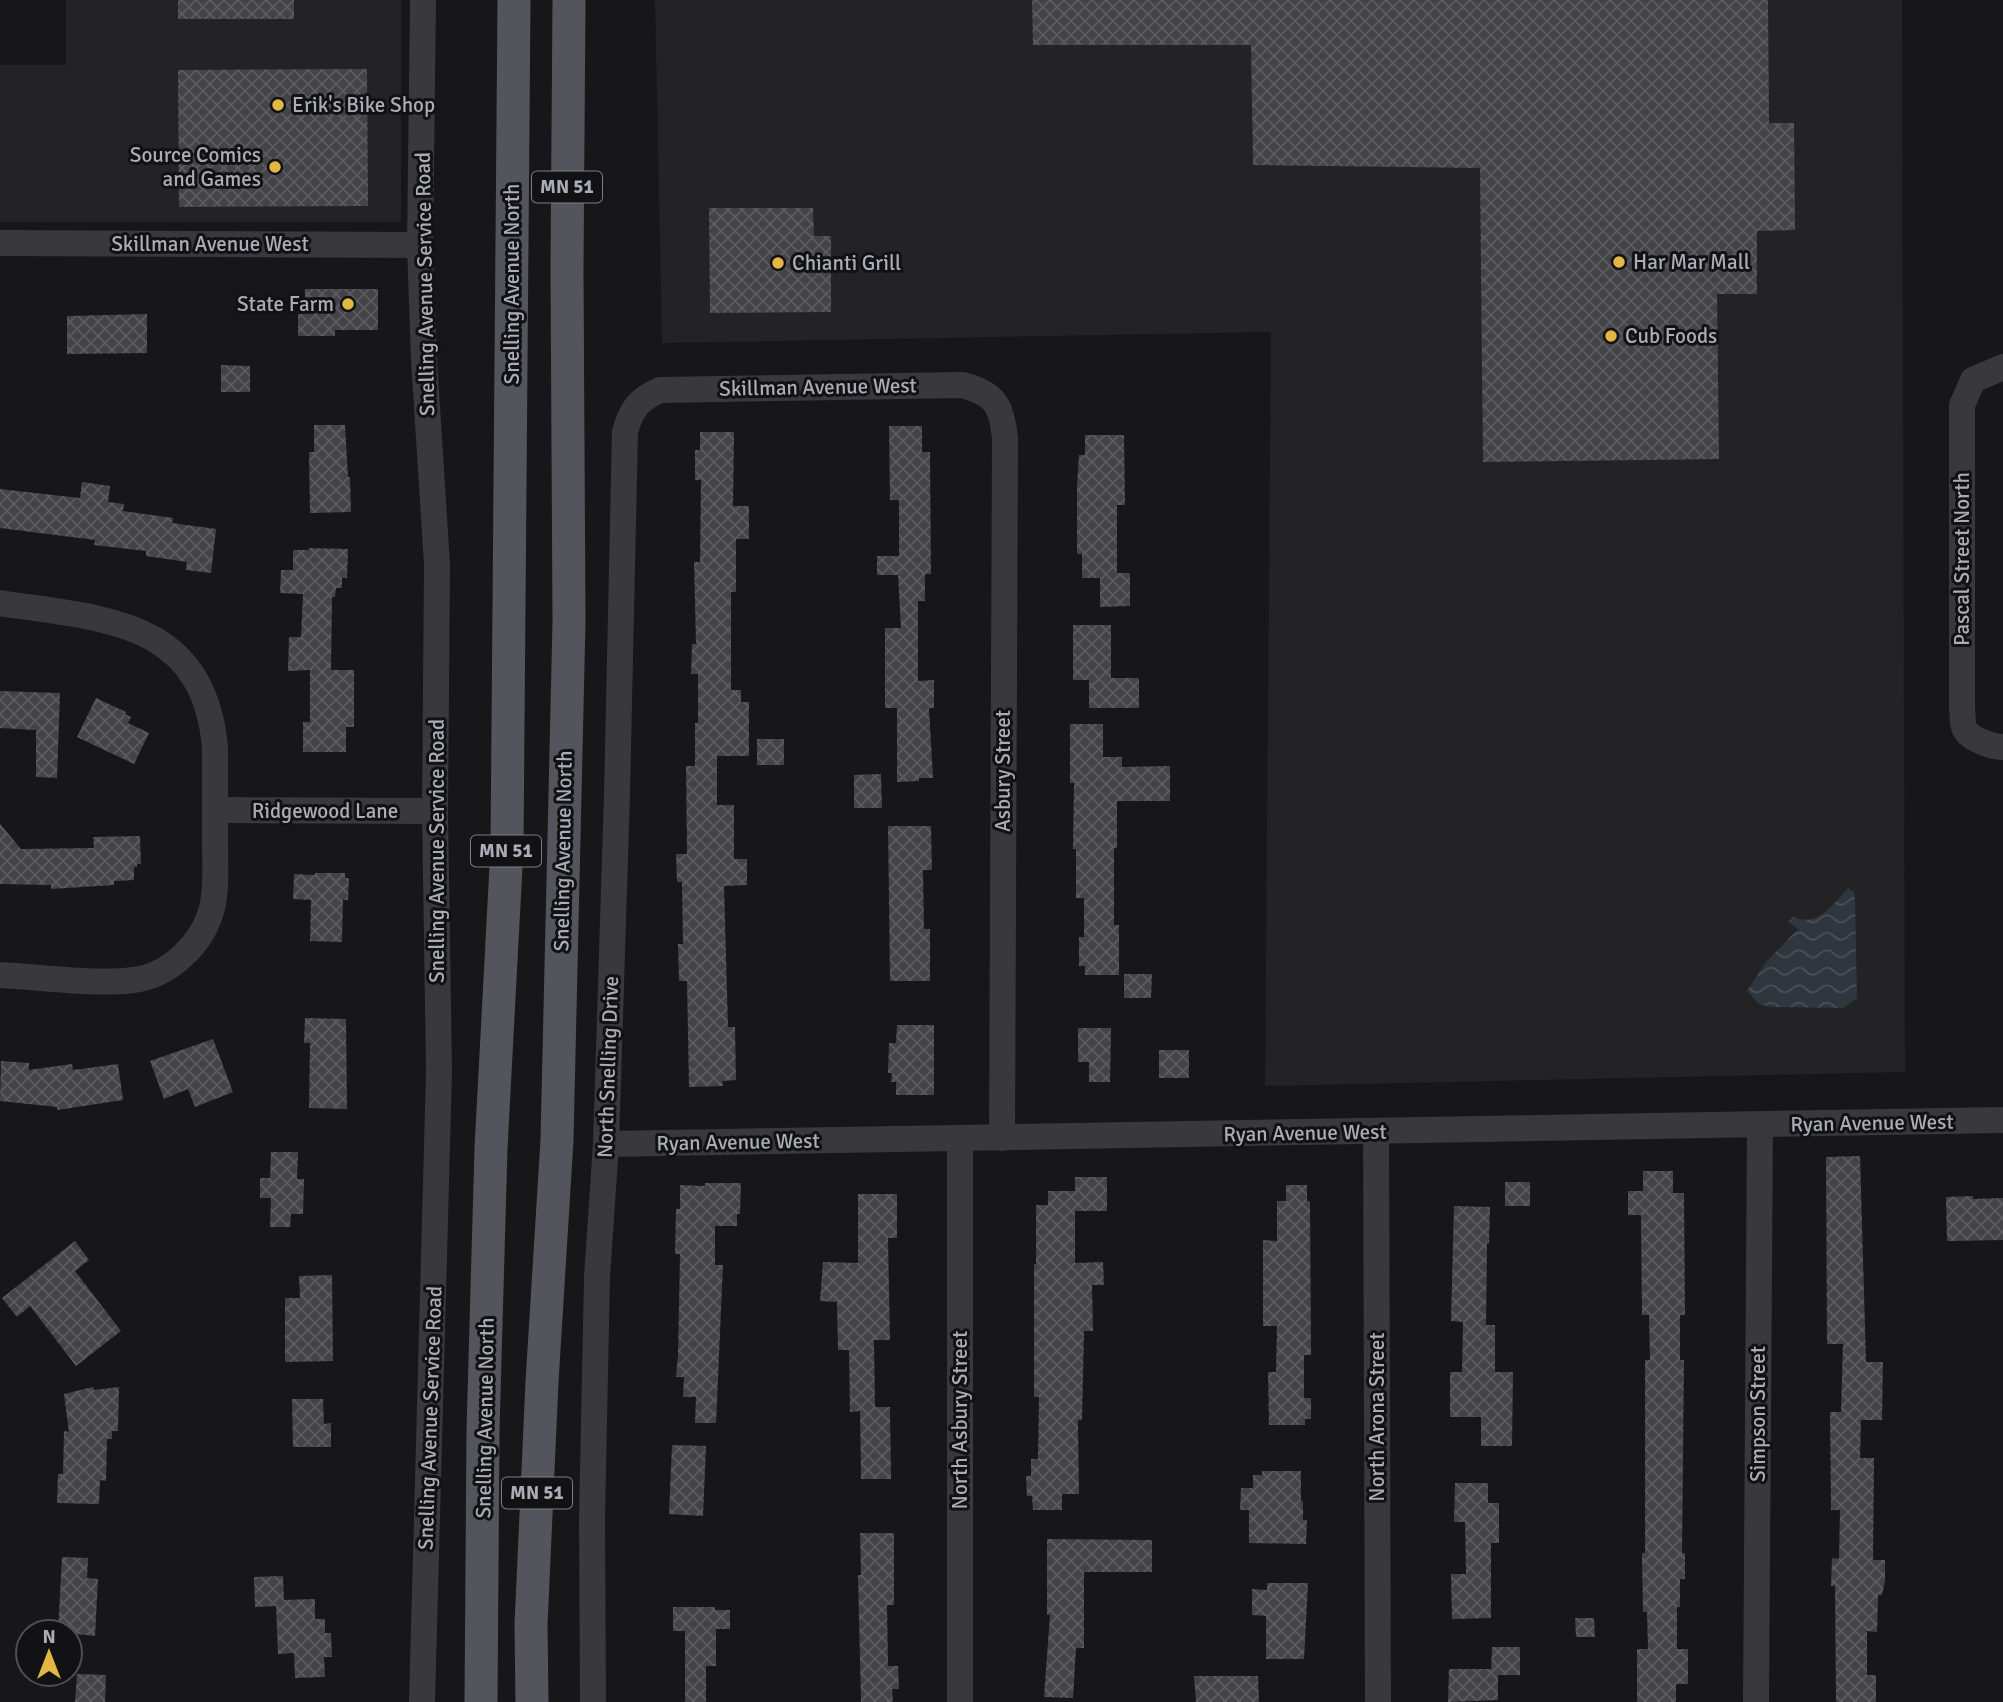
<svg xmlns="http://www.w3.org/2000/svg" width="2003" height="1702" font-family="Signika,sans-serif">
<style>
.built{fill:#232325}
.water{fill:url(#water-waves)}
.building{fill:url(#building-cross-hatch)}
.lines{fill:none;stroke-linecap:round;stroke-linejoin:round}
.minor{stroke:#38383d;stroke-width:26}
.major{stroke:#54555c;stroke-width:33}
.poi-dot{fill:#e3b743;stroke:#121113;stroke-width:2.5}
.labels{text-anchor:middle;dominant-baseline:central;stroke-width:6;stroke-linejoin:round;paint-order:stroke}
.shield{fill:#121113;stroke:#7c7e86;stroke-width:2}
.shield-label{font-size:19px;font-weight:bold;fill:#aaadb7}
.poi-label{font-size:21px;fill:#aaadb7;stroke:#121113;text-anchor:start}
.street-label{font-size:21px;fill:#aaadb7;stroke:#121113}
</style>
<defs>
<pattern id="water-waves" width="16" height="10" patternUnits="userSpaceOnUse" patternTransform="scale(1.75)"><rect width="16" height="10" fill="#2f363d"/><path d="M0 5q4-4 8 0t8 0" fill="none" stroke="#4a5057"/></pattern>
<pattern id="building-cross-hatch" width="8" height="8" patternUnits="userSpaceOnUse" patternTransform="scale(1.75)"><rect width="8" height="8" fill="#444448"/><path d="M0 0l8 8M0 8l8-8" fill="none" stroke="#5c5c60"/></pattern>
</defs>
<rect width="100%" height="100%" fill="#171618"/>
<g class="built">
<polygon points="66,0 401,0 401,222 0,222 0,65 66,65"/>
<polygon points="655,0 1902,0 1905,1072 1265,1086 1271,332 662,343"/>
</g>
<path class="water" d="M1848,888L1854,892L1855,899L1857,998L1843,1008L1770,1007L1759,1004L1747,991L1766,962L1798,929L1788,922L1794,917C1818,928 1833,904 1848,888Z"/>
<g class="building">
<rect x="178" y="0" width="116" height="19"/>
<polygon points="1032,0 1768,0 1769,123 1794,123 1795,230 1757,231 1757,294 1717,294 1719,459 1483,462 1480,168 1253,165 1251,45 1033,45"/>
<polygon points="367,69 368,206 179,207 178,70"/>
<polygon points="709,208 813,208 814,236 831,236 831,312 710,313"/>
<polygon points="305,289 378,289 378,330 335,330 335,336 298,336 298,314 305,314"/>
<polygon points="147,314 147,353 67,354 67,316"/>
<polygon points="221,365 250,366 250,392 221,392"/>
<polygon points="314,425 345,425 348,477 350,477 351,512 310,513 309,452 314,452"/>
<polygon points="889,426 922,426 922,452 930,452 931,574 925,574 925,601 918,601 918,681 934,680 934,708 929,708 933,778 919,778 919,781 897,782 897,708 885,708 885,628 901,628 898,575 877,575 877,556 899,556 899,500 890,500"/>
<polygon points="700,432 734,432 733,506 749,506 749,539 736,539 736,592 731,592 731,690 741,690 741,702 749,702 749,756 717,756 717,805 734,805 734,859 747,859 747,885 724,886 728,1027 735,1027 736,1080 722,1081 723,1086 689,1087 687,981 679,981 678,944 683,944 682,882 677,882 676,854 687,854 686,766 695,766 695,723 698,723 698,674 691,674 692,644 696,644 694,562 700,562 701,480 695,480 695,450 700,450"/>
<polygon points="1085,435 1124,435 1125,505 1117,505 1117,573 1130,573 1130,606 1100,607 1100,578 1082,578 1082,554 1077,554 1077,485 1079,455 1085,455"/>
<polygon points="82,482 110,486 108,502 124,504 123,511 173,518 172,523 216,529 211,573 186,570 187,562 146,556 146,551 94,545 95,540 0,528 0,489 80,498"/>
<polygon points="309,548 348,549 347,578 342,578 342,588 336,588 335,597 332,597 331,670 354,670 354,727 346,727 346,752 303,752 303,722 310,722 310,670 288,671 289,637 301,637 303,594 280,593 281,570 293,570 293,550 309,550"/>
<polygon points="1073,625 1111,625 1111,678 1139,678 1139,708 1089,708 1089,680 1073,680"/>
<polygon points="0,691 60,693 57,778 36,777 36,730 0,728"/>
<polygon points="96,698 126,712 125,714 131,717 128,723 149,733 134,764 77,737"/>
<polygon points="1070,724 1103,724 1103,757 1122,757 1122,767 1170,766 1170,801 1117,801 1117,848 1114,848 1114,925 1119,925 1119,975 1085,975 1085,966 1079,966 1079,937 1084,937 1084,898 1076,898 1076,849 1073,849 1074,783 1070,783"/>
<rect x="757" y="739" width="27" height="26"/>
<polygon points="881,774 882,808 854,808 854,775"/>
<polygon points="0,824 21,849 94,848 93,837 140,836 141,864 137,864 137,867 134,867 134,880 114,881 114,885 51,889 51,885 0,884"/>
<polygon points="888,826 931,826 932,870 923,870 924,929 930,929 930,981 890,981"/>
<polygon points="315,873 345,873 345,878 349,878 348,900 343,900 342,942 310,941 311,900 293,899 294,874 315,875"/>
<polygon points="1124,974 1152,974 1151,998 1124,998"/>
<polygon points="305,1018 346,1019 347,1109 309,1108 310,1043 304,1043"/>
<polygon points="897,1025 934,1025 934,1095 896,1095 896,1082 891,1082 892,1073 888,1073 889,1043 896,1043"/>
<polygon points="1078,1028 1111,1028 1110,1082 1089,1082 1089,1062 1078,1062"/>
<polygon points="213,1039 233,1092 195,1107 188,1089 164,1099 150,1061"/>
<rect x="1159" y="1050" width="30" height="28"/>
<polygon points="1,1061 29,1063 29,1070 72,1064 73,1070 118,1064 123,1100 57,1110 57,1107 0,1101"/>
<polygon points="271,1152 298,1152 297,1179 304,1179 303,1214 291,1214 290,1227 270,1227 271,1198 260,1198 260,1178 270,1178"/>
<polygon points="1860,1156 1866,1362 1883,1362 1882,1420 1861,1420 1860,1458 1874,1458 1873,1560 1885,1560 1885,1581 1882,1595 1878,1595 1877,1632 1867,1631 1867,1675 1876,1675 1876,1702 1836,1702 1835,1586 1831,1586 1832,1558 1839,1559 1840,1510 1831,1510 1830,1412 1841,1412 1843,1344 1827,1344 1826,1157"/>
<polygon points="1643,1171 1673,1171 1673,1193 1684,1193 1685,1315 1680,1315 1680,1360 1684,1360 1682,1553 1685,1553 1685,1579 1680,1579 1680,1607 1677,1607 1677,1649 1688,1649 1688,1684 1676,1684 1676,1702 1637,1702 1637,1649 1648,1649 1647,1612 1643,1612 1642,1553 1645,1553 1645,1360 1650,1360 1649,1315 1642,1315 1641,1215 1628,1215 1628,1191 1643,1191"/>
<polygon points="1075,1177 1107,1177 1107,1211 1075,1211 1075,1263 1103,1262 1104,1285 1092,1285 1093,1331 1084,1331 1082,1420 1078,1420 1079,1494 1062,1494 1062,1510 1033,1510 1032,1496 1027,1496 1026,1476 1031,1476 1031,1459 1038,1459 1039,1397 1034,1397 1034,1264 1036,1264 1036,1205 1048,1205 1048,1191 1075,1191"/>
<rect x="1505" y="1182" width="25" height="24"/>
<polygon points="705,1183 741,1183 740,1214 737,1214 737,1226 715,1226 715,1265 723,1265 716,1423 695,1423 696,1397 683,1397 684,1377 676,1377 678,1355 680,1254 675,1254 676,1209 680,1209 680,1185 705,1186"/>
<polygon points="1286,1185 1307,1185 1307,1201 1310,1201 1311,1355 1304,1355 1304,1398 1311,1398 1311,1419 1305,1419 1305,1425 1269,1425 1268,1372 1276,1372 1277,1326 1263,1326 1263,1240 1277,1241 1277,1201 1286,1201"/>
<polygon points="858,1194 897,1194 897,1238 888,1238 890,1340 874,1340 875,1407 890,1407 891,1479 861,1479 860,1411 850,1412 849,1350 838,1350 837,1302 820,1301 823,1262 858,1263"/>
<polygon points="1973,1196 1973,1199 2003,1198 2003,1240 1947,1241 1946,1197"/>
<polygon points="1454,1206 1490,1207 1489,1243 1487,1243 1486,1325 1495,1325 1495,1372 1513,1372 1512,1446 1481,1446 1481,1417 1450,1417 1450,1372 1462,1372 1463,1322 1451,1321"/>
<polygon points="75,1241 89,1260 75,1271 121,1331 76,1366 30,1306 17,1317 2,1298"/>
<polygon points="332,1275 333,1361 285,1362 285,1298 300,1298 299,1276"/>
<polygon points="93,1387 94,1390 119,1387 118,1431 112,1431 112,1439 107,1439 106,1481 100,1480 99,1504 57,1503 58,1474 63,1474 64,1431 69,1432 64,1394"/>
<polygon points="292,1399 323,1399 324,1424 331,1423 331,1447 293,1447"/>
<polygon points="672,1445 706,1446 703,1516 669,1514"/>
<polygon points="1262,1471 1301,1471 1301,1501 1303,1501 1303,1520 1307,1520 1306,1544 1249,1543 1249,1510 1240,1510 1241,1488 1253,1488 1253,1475 1262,1475"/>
<polygon points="1455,1483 1488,1483 1488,1503 1499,1503 1499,1543 1491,1543 1491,1618 1452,1619 1451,1574 1466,1574 1465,1522 1454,1522"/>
<polygon points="860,1533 894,1533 894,1605 887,1605 888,1666 898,1666 899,1689 892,1689 893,1702 861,1702 858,1575 861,1575"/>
<polygon points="1047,1539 1152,1540 1152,1572 1084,1572 1084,1648 1076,1648 1073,1698 1044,1697 1050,1615 1047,1615"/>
<polygon points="62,1557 88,1558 87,1578 98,1579 95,1636 58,1632"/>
<polygon points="283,1576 284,1600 315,1599 315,1619 325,1619 325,1633 331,1633 332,1657 324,1657 325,1677 295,1678 294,1653 278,1654 276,1606 255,1607 254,1577"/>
<polygon points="1267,1583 1308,1583 1304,1659 1266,1659 1266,1616 1252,1615 1252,1589 1267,1590"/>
<polygon points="673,1607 715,1607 715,1610 730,1610 730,1629 716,1629 716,1666 706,1666 706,1702 685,1702 685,1631 673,1631"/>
<polygon points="1575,1618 1594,1618 1595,1637 1576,1637"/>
<polygon points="1492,1647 1520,1647 1520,1675 1498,1675 1498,1700 1448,1702 1449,1669 1491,1669"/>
<polygon points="77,1674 106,1675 105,1702 75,1702"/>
<polygon points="1194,1676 1258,1676 1259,1702 1196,1702"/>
</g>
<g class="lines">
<g class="minor">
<polyline points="0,243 420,245"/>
<path d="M2003,367L1973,380L1962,405V709C1963,715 1962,726 1966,731C1972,740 1993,747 2003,747"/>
<path d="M0,603C102,619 204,618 215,748C215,780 215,812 215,844C215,865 217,888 212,908C203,943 170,976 133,980C95,985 40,977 0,975"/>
<polyline points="215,810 435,811"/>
<polyline points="1376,1132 1378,1702"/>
<polyline points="606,1144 2003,1120"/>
<polyline points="422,1702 439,1071 435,811 437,564 424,360 420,245 423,0"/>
<path d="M593,1702L592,1518L597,1277L606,1144L617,794L625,432C631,409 639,399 660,390L962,385C995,393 1002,406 1005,439L1002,1138"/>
<polyline points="960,1702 960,1138"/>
<polyline points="1756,1702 1760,1125"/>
</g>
<g class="major">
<polyline points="481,1702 483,1430 491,1148 507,848 514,0"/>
<polyline points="532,1702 531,1625 542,1382 557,1140 569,622 567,269 569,0"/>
</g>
</g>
<g class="poi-dot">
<circle cx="278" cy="105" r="7"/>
<circle cx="275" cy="167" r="7"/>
<circle cx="1619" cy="262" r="7"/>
<circle cx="778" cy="263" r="7"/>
<circle cx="348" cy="304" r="7"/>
<circle cx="1611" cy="336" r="7"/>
</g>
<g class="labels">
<g class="shield">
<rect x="532" y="171.5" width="70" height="31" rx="5"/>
<rect x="471" y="835.5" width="70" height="31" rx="5"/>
<rect x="502" y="1477.5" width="70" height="31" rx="5"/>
</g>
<g class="shield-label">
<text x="567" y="187">MN 51</text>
<text x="506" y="851">MN 51</text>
<text x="537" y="1493">MN 51</text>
</g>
<g class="poi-label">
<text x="292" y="105">Erik's Bike Shop</text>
<text x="261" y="155" text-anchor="end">Source Comics<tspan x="261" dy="24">and Games</tspan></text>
<text x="1633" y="262">Har Mar Mall</text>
<text x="792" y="263">Chianti Grill</text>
<text x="334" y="304" text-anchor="end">State Farm</text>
<text x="1625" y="336">Cub Foods</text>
</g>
<g class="street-label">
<text x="210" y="244">Skillman Avenue West</text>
<text transform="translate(425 284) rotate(-91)">Snelling Avenue Service Road</text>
<text transform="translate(512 284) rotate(-90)">Snelling Avenue North</text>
<text transform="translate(818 387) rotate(-1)">Skillman Avenue West</text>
<text transform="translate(1962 559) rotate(-90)">Pascal Street North</text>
<text transform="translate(1003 771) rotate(-90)">Asbury Street</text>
<text x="325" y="811">Ridgewood Lane</text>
<text transform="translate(437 851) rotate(-90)">Snelling Avenue Service Road</text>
<text transform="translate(563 851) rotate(-89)">Snelling Avenue North</text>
<text transform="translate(608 1067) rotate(-88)">North Snelling Drive</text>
<text transform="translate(1872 1123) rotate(-1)">Ryan Avenue West</text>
<text transform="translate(1305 1133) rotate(-1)">Ryan Avenue West</text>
<text transform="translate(738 1142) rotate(-1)">Ryan Avenue West</text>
<text transform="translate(1758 1414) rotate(-90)">Simpson Street</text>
<text transform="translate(1377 1417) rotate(-90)">North Arona Street</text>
<text transform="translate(430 1418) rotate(-88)">Snelling Avenue Service Road</text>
<text transform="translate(485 1418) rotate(-89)">Snelling Avenue North</text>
<text transform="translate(960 1420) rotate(-90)">North Asbury Street</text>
</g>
</g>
<g transform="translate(49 1653)"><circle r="33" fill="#121113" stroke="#4f4f55" stroke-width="2"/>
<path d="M0-5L12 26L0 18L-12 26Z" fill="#e3b743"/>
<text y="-10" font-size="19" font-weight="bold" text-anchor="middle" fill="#aaadb7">N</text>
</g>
</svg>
